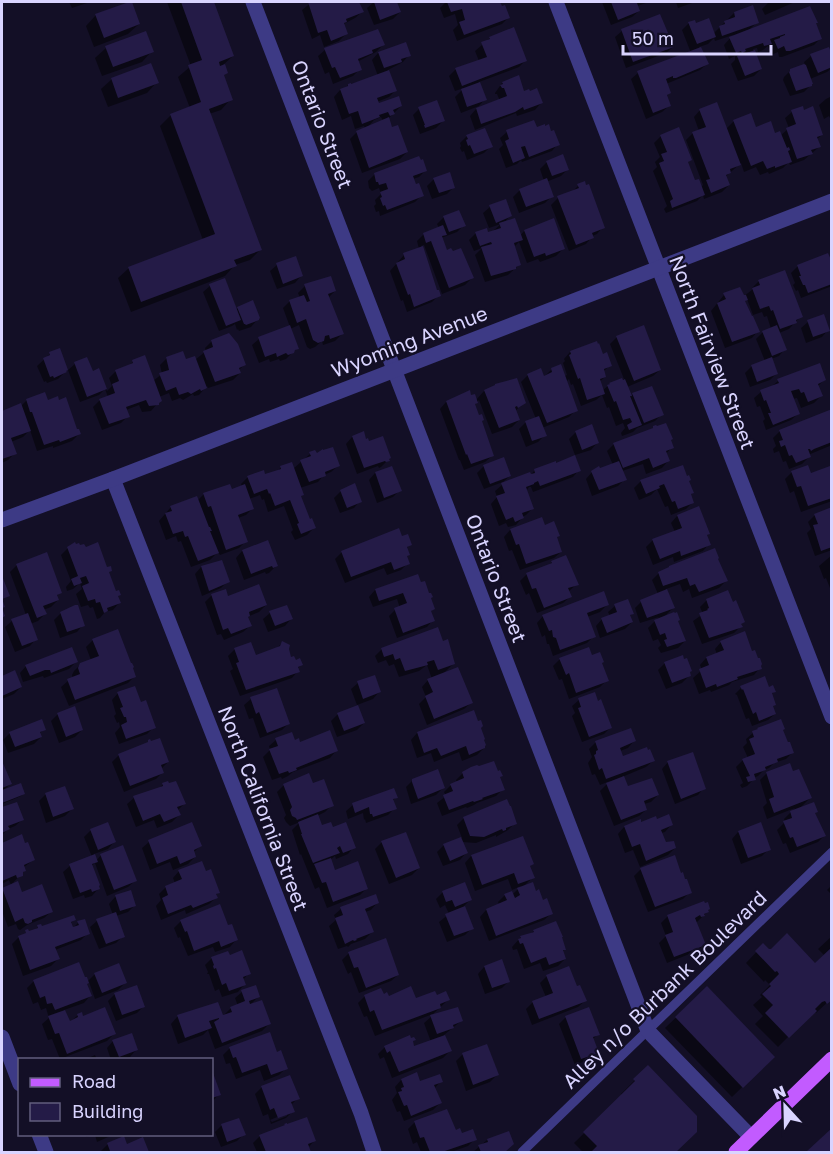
<svg xmlns="http://www.w3.org/2000/svg" width="833" height="1154" font-family="'Golos Text',sans-serif">
<style>
.shadow{fill:#0007;fill-rule:evenodd}
.building{fill:#241b47}
.lines{fill:none;stroke-linecap:round;stroke-linejoin:round}
.lane{stroke:#3d3a85;stroke-width:9}
.street{stroke:#3d3a85;stroke-width:15}
.primary{stroke:#c25bff;stroke-width:15}
.labels{text-anchor:middle;dominant-baseline:central;stroke-width:4.5;stroke-linejoin:round;paint-order:stroke}
.street-label{font-size:20px;fill:#d9d4ff;stroke:#130f26}
</style>
<rect width="100%" height="100%" fill="#130f26"/>
<g class="shadow">
<polygon points="69,2 90,2 72,8"/>
<polygon points="167,2 212,2 233,56 223,65 222,76 231,99 221,110 209,114 261,249 250,260 235,265 225,276 131,312 118,278 129,268 203,240 160,126 171,115 190,108 178,77 191,66"/>
<polygon points="312,2 358,2 362,12 355,18 342,25 346,34 339,41 324,47 320,35 312,39 302,10"/>
<polygon points="374,2 396,2 400,12 393,19 374,25 367,8"/>
<polygon points="446,2 498,2 501,8 508,18 502,24 457,41 453,30 458,25 455,14 444,18 440,8"/>
<polygon points="602,2 649,2 637,6 639,11 632,17 611,25"/>
<polygon points="676,2 695,2 678,8"/>
<polygon points="769,2 795,2 765,15 762,9"/>
<polygon points="734,13 757,22 748,31 815,24 820,39 814,45 782,57 779,57 778,52 771,55 768,46 763,50 758,52 757,48 753,49 761,69 754,76 738,81 731,64 735,60 735,56 729,59 724,45 733,35 715,41 714,38 708,44 699,47 707,64 700,70 666,84 669,93 666,97 669,106 662,112 646,119 631,79 638,73 691,53 682,30 689,23 713,34"/>
<polygon points="96,15 139,24 128,34 94,47 86,26"/>
<polygon points="622,31 673,47 666,53 626,68 615,37"/>
<polygon points="490,38 525,61 519,67 479,82 485,99 479,106 461,113 455,97 464,88 455,91 449,76 456,69 479,61 475,51"/>
<polygon points="383,45 376,52 357,62 360,69 353,76 333,84 329,72 325,74 318,56 325,50"/>
<polygon points="106,48 152,51 142,62 102,76 95,58"/>
<path d="M378,53L409,55L403,62L388,70L395,91L389,97L377,102L378,105L401,106L388,119L392,129L407,152L400,159L362,173L350,139L357,132L365,129L364,126L355,129L351,116L342,120L334,97L340,90L345,89L348,85L378,76L372,60ZM381,117L383,121L367,128L374,120Z"/>
<polygon points="811,56 832,59 832,68 827,72 810,79 810,86 804,92 790,96 783,80 784,77 790,71 805,65 804,62"/>
<polygon points="112,79 157,82 147,93 108,107 101,89"/>
<polygon points="502,83 541,103 535,110 517,116 516,113 475,130 470,116 476,109 500,101 497,94 495,94 495,93"/>
<polygon points="832,94 832,122 829,116 824,119 819,105 826,99 830,97"/>
<polygon points="419,109 443,121 436,128 420,134 413,115"/>
<polygon points="700,110 725,130 734,121 774,135 780,136 789,128 785,118 792,112 822,135 816,140 819,147 804,160 790,165 789,162 783,168 769,174 768,172 760,175 756,167 744,172 741,163 725,177 729,185 722,192 704,199 703,195 697,201 666,213 664,209 667,206 653,171 657,167 655,162 660,157 654,143 661,136 690,160 687,163 695,182 701,187 703,185 686,140 693,133 699,131 694,117"/>
<polygon points="536,129 558,144 552,151 522,162 521,160 517,164 506,168 499,149 503,145 500,138 507,132"/>
<polygon points="467,136 491,146 484,153 467,160 464,151 462,152 460,148 461,146 460,143"/>
<polygon points="547,162 568,169 561,176 546,182 552,196 545,203 519,213 513,197 520,190 544,181 540,169"/>
<polygon points="426,170 419,177 413,179 422,195 415,202 380,216 379,211 376,212 374,206 376,204 375,200 381,194 379,188 372,191 369,188 368,181 375,174"/>
<polygon points="434,179 454,187 447,194 432,199 427,186"/>
<polygon points="584,183 603,227 597,234 592,236 592,237 586,244 569,251 551,205 558,198 571,193 578,186"/>
<polygon points="490,207 510,216 503,224 520,236 524,231 563,249 556,256 540,262 538,259 527,263 519,242 514,247 519,265 508,275 485,282 475,255 482,248 474,251 469,240 476,233 487,234 493,231 501,224 489,228 483,213"/>
<polygon points="444,217 464,225 457,232 441,238 446,252 472,278 465,285 442,294 424,245 421,246 437,292 439,295 432,302 407,312 403,300 401,301 390,271 404,255 419,249 417,241 423,235 439,228 437,224"/>
<polygon points="277,265 301,276 295,283 277,289 270,271"/>
<polygon points="798,266 832,266 832,286 801,298 798,290 796,291 793,285 795,283 791,273"/>
<polygon points="759,281 801,316 789,329 779,333 785,349 779,356 771,359 777,373 770,380 750,387 745,373 752,366 765,361 756,339 763,332 771,329 767,316 764,317 762,312 753,315 747,299 744,302 758,331 752,338 725,348 711,311 724,295 743,297 753,289 752,288"/>
<polygon points="210,286 235,310 238,308 257,320 251,327 239,331 238,329 237,330 235,324 232,326 219,331 203,292"/>
<polygon points="305,286 335,291 328,298 342,334 335,341 323,345 322,341 315,347 310,349 307,347 299,325 290,329 297,348 286,359 280,361 279,359 270,362 269,359 259,363 252,345 259,339 290,327 283,308 290,301 300,298 298,293"/>
<polygon points="808,322 828,330 822,337 806,343 801,328"/>
<polygon points="617,337 660,370 653,376 627,387 631,397 633,394 662,414 655,421 637,428 633,432 622,436 621,433 625,428 623,423 616,426 609,407 607,408 602,395 596,400 581,406 573,384 571,385 569,379 565,383 576,410 569,417 542,428 545,435 538,442 526,447 519,429 525,423 536,419 521,382 528,375 543,378 551,370 565,376 567,375 563,363 565,361 564,359 570,352 602,356 610,365 603,372 605,377 599,382 602,391 610,384 624,379 610,344"/>
<polygon points="212,341 244,365 239,370 240,373 233,380 208,388 207,386 199,395 194,396 193,394 183,400 180,398 172,401 169,393 159,397 157,404 151,411 142,412 139,405 126,410 128,416 121,423 102,430 93,407 100,400 108,397 105,389 99,395 80,402 68,370 75,364 86,359 92,373 98,370 107,391 112,386 109,378 115,372 127,367 133,362 153,381 162,374 160,365 167,358 185,361 195,360 206,351 205,348"/>
<polygon points="50,354 65,372 58,379 47,383 46,381 44,382 37,366"/>
<polygon points="819,365 824,380 817,387 821,396 814,403 801,408 797,398 792,399 798,414 791,420 766,430 763,421 765,419 760,406 757,407 754,398 761,392 770,388 778,381"/>
<polygon points="484,391 525,402 515,411 519,420 512,427 492,434 479,400 474,405 492,456 485,462 464,470 460,460 459,460 440,409 446,402 469,392 471,397 476,400"/>
<polygon points="27,400 47,402 79,434 72,441 53,448 53,446 37,451 30,430 23,437 11,442 15,453 8,460 2,463 2,412 20,405 20,407"/>
<polygon points="832,411 832,445 808,455 809,457 802,464 789,469 786,461 783,462 779,451 774,453 773,449 776,446 773,438 780,431"/>
<polygon points="654,427 672,447 666,454 668,461 662,468 646,474 643,464 622,471 625,479 618,486 592,496 586,479 592,472 613,465 607,451 614,444 650,431"/>
<polygon points="576,432 597,443 591,450 575,455 569,439"/>
<polygon points="352,437 366,441 388,460 381,467 379,468 378,466 357,474 346,444"/>
<polygon points="310,454 338,466 331,472 324,475 318,482 300,488 300,497 309,521 314,528 307,535 295,540 291,532 293,530 284,506 268,512 264,499 262,500 260,495 249,499 253,508 246,515 238,518 246,541 239,548 220,555 218,552 210,560 191,567 181,541 178,542 176,536 166,540 159,521 171,507 197,501 204,494 231,491 242,487 241,484 248,477 264,476 277,472 281,467 293,469"/>
<polygon points="484,466 510,476 503,482 484,489 477,473"/>
<polygon points="579,470 573,477 533,492 531,487 529,487 526,491 533,508 526,515 522,517 522,518 516,525 508,527 506,523 499,526 491,504 497,497 495,491 502,485 530,476 534,471"/>
<polygon points="792,472 810,475 832,473 832,501 801,512 794,491 790,493 785,479"/>
<polygon points="375,473 400,490 393,497 377,503 369,480"/>
<polygon points="641,481 688,482 692,493 690,495 693,502 686,509 671,515 668,506 665,507 657,489 651,495 639,500 634,488"/>
<polygon points="341,491 360,501 354,508 340,513 334,498"/>
<polygon points="832,508 832,550 815,556 807,533 811,529 808,522 815,515"/>
<polygon points="677,516 709,534 706,536 709,544 703,551 674,562 673,557 653,565 646,547 653,540 675,532 671,523"/>
<polygon points="541,519 544,527 556,538 561,552 554,558 520,570 512,550 509,551 504,537 510,530"/>
<polygon points="410,544 406,549 405,557 408,563 401,570 387,575 384,568 345,583 335,559 342,552"/>
<polygon points="68,548 108,573 119,603 113,610 105,612 100,618 97,619 93,607 90,608 88,605 81,607 76,594 82,589 80,583 73,589 67,591 66,587 71,581 61,555"/>
<polygon points="242,551 276,566 269,573 266,574 265,572 244,580 236,558"/>
<polygon points="832,555 832,593 826,578 824,579 819,566"/>
<polygon points="221,562 228,581 221,588 202,596 195,574 201,567"/>
<polygon points="552,562 577,584 568,592 570,597 563,603 537,613 529,593 526,595 520,581 527,574 548,566"/>
<polygon points="17,565 60,592 56,597 58,600 51,607 43,610 45,614 38,621 30,624 36,639 30,646 15,652 5,627 12,621 26,615 10,572"/>
<polygon points="659,573 726,581 719,588 692,598 689,589 683,592 680,584 666,589 673,608 664,617 677,622 685,641 678,648 661,653 658,648 661,645 658,639 653,641 648,628 659,617 640,623 635,608 641,602 658,594 652,580"/>
<polygon points="417,575 429,598 433,609 430,612 433,620 427,627 397,638 389,616 395,610 400,608 397,599 373,607 369,597 375,590"/>
<polygon points="212,595 227,598 266,605 259,612 247,617 250,626 243,632 224,640 221,634 217,635 205,602"/>
<polygon points="707,600 741,626 734,633 702,644 693,621 703,614 700,607"/>
<polygon points="607,605 600,612 587,617 594,636 587,643 553,656 549,644 547,644 545,635 542,637 537,623 543,616"/>
<polygon points="287,606 291,619 285,626 268,632 263,619 270,613"/>
<polygon points="615,606 632,614 629,616 632,622 625,629 600,638 596,626 602,619 610,616 608,612"/>
<polygon points="61,613 83,625 77,632 60,638 54,620"/>
<polygon points="93,640 135,676 128,683 69,706 61,687 68,681 73,679 72,675 74,671 81,664 91,660 86,647"/>
<polygon points="721,642 752,653 760,668 754,675 732,682 729,685 711,692 710,690 699,694 693,678 702,670 700,665 706,658 717,654 715,649"/>
<polygon points="282,643 291,659 301,665 297,669 298,671 292,678 240,696 230,671 233,669 228,656 235,649 255,657 276,649"/>
<polygon points="382,649 454,663 442,675 471,703 464,709 427,725 419,704 426,697 422,687 428,680 432,679 427,665 419,671 399,677 394,664 389,666 386,660 378,663 375,656"/>
<polygon points="591,657 607,680 600,687 569,699 562,679 559,680 553,666 560,659"/>
<polygon points="683,661 689,676 682,683 666,689 658,670 665,663"/>
<polygon points="76,662 69,669 44,678 43,676 23,682 20,673 26,666"/>
<polygon points="15,672 21,687 14,694 2,699 2,677"/>
<polygon points="374,677 379,692 373,699 357,705 351,689 358,683"/>
<polygon points="741,688 768,689 774,691 771,695 772,707 775,714 768,720 752,726 749,718 746,719 737,695 735,694"/>
<polygon points="118,693 140,704 154,727 147,734 119,744 115,733 120,727 119,722 117,723 114,716 116,714 112,700"/>
<polygon points="251,699 288,724 282,730 260,738 253,718 249,719 244,705"/>
<polygon points="579,700 610,728 604,734 582,742 572,716 575,713 572,706"/>
<polygon points="473,712 479,728 484,748 477,755 462,761 459,752 434,762 431,753 417,758 411,740 417,733"/>
<polygon points="58,714 82,730 75,737 59,743 51,721"/>
<polygon points="338,714 364,723 357,730 337,737 331,721"/>
<polygon points="44,729 39,734 41,737 34,744 8,753 3,740 10,733"/>
<polygon points="630,729 634,741 628,748 620,751 622,758 653,761 646,767 622,777 627,788 658,795 651,802 644,804 646,810 639,816 614,826 600,791 610,781 600,785 595,774 592,775 588,763 592,757 589,749 595,743"/>
<polygon points="782,730 793,752 786,759 774,763 769,768 764,770 758,776 753,778 754,779 747,786 742,788 740,785 743,783 736,767 743,760 748,758 743,747 747,743 746,739 753,733"/>
<polygon points="276,740 294,742 336,751 330,758 293,772 288,776 282,779 281,777 272,780 263,757 270,750 269,746"/>
<polygon points="119,755 168,762 161,769 162,773 156,779 124,792 112,762"/>
<polygon points="668,762 704,788 698,795 675,804 662,769"/>
<polygon points="2,764 10,784 2,792 20,785 24,793 21,796 2,804"/>
<polygon points="463,773 499,778 503,789 496,796 477,803 474,805 467,808 466,807 442,816 437,803 446,796 444,792 451,785 457,783 456,780"/>
<polygon points="767,773 810,798 799,809 814,813 824,836 818,842 790,853 786,843 783,844 777,830 785,822 784,819 795,808 767,819 763,807 767,803 760,780"/>
<polygon points="413,780 443,788 436,795 411,804 406,787"/>
<polygon points="163,784 184,804 177,811 179,815 172,822 157,828 154,820 136,827 127,804 134,798 159,789"/>
<polygon points="284,785 312,785 332,805 325,812 317,816 321,827 332,829 354,847 348,854 336,859 335,856 330,860 335,872 366,889 360,895 327,908 319,887 315,889 301,854 300,855 292,830 300,822 290,826 286,822 284,818 286,815 277,792"/>
<polygon points="64,788 72,809 65,816 46,823 39,801 45,795"/>
<polygon points="396,797 392,801 395,808 388,815 366,823 365,819 364,820 363,813 348,819 346,811 353,805"/>
<polygon points="16,803 22,820 15,826 8,829 2,835 2,809"/>
<polygon points="464,818 515,823 508,830 496,837 496,835 476,843 462,842 466,853 460,860 443,866 437,852 444,845 462,838 457,825"/>
<polygon points="656,821 671,825 665,832 661,833 665,844 675,848 668,855 640,867 633,850 625,853 618,834 624,827"/>
<polygon points="107,824 114,842 108,849 94,854 96,861 101,855 135,881 128,887 107,896 95,863 91,866 98,889 92,896 85,898 84,895 73,899 63,872 70,866 92,857 84,837 90,831"/>
<polygon points="191,824 200,846 193,853 195,857 188,864 173,870 170,862 150,870 142,848 149,842"/>
<polygon points="738,832 769,849 762,856 741,864 732,839"/>
<polygon points="21,836 33,860 23,868 24,871 11,885 9,880 2,884 2,844"/>
<polygon points="382,842 419,868 412,875 389,884 375,849"/>
<polygon points="471,856 532,864 529,867 533,877 523,887 535,893 551,914 544,920 489,941 480,917 486,910 499,905 498,902 505,895 512,895 521,886 512,890 508,879 475,891 465,863"/>
<polygon points="641,869 681,875 690,892 683,899 648,912 634,876"/>
<polygon points="179,871 218,892 215,896 216,898 209,904 186,914 185,910 161,920 156,906 161,900 159,894 166,887 175,883 173,878"/>
<polygon points="17,883 21,893 51,912 44,918 27,925 20,930 18,929 16,924 8,927 2,911 2,890"/>
<polygon points="832,885 832,895 827,890"/>
<polygon points="130,892 135,905 128,912 116,916 123,936 116,943 99,949 90,927 97,921 113,915 109,904 115,897"/>
<polygon points="443,892 470,900 464,906 472,928 465,935 447,942 439,922 449,914 445,905 440,908 436,899"/>
<polygon points="377,903 371,910 365,912 372,932 365,939 351,944 348,947 347,946 338,949 329,926 336,920 334,915 341,909"/>
<polygon points="707,912 696,923 704,945 697,951 667,963 659,943 666,936 661,923 668,916"/>
<polygon points="74,920 70,924 72,929 78,923 84,921 88,933 81,940 55,950 58,959 51,966 23,976 12,944 19,937 33,932 38,927 41,927"/>
<polygon points="181,921 228,927 236,940 230,947 215,952 213,947 188,956 180,937 178,938 174,928"/>
<polygon points="534,931 565,949 562,952 565,959 558,966 543,971 540,963 524,969 517,949 513,950 512,947 521,937 530,934"/>
<polygon points="832,936 832,998 816,1013 814,1011 778,1047 755,1024 763,1016 753,1005 762,997 760,995 770,985 765,980 764,982 746,963 763,945 769,951 815,965 825,956 818,949"/>
<polygon points="349,953 398,975 391,981 359,993 351,972 348,974 342,960"/>
<polygon points="212,958 249,973 243,980 244,985 238,992 222,997 219,989 215,991 209,974 207,974 208,972 205,965"/>
<polygon points="501,961 509,981 502,988 485,994 478,974 484,967"/>
<polygon points="95,974 125,983 118,990 95,999 89,982 86,984 90,996 84,1003 64,1010 69,1023 78,1015 114,1034 107,1041 60,1059 52,1039 48,1040 42,1024 49,1018 46,1008 41,1010 38,1002 33,1004 27,988 34,981 87,982"/>
<polygon points="547,976 576,988 585,1001 578,1007 532,1025 526,1009 533,1002 546,997 540,983"/>
<polygon points="707,988 773,1057 732,1097 665,1028"/>
<polygon points="242,992 258,997 249,1006 269,1024 262,1031 215,1049 208,1030 203,1035 178,1044 171,1024 177,1017 217,1004 222,1017 231,1008 238,1006 235,998"/>
<polygon points="115,994 144,1006 137,1013 116,1021 108,1001"/>
<polygon points="365,996 383,996 388,998 415,1000 436,997 448,1000 433,1014 375,1036 367,1016 364,1017 358,1003"/>
<polygon points="588,1009 598,1034 592,1040 597,1052 590,1059 575,1065 559,1024 565,1018"/>
<polygon points="431,1017 461,1021 444,1035 450,1051 443,1058 392,1078 384,1057 380,1059 378,1054 385,1047 411,1042 414,1048 431,1042 424,1023"/>
<polygon points="113,1041 136,1050 130,1057 122,1060 111,1060 107,1048"/>
<polygon points="486,1046 497,1075 490,1082 466,1091 456,1061 462,1055"/>
<polygon points="230,1048 276,1053 286,1068 279,1075 264,1081 260,1070 236,1079 230,1063 226,1064 223,1055"/>
<polygon points="95,1055 97,1060 84,1060"/>
<polygon points="648,1067 695,1132 674,1152 583,1152 574,1143 622,1096 621,1094"/>
<polygon points="416,1074 420,1083 441,1081 434,1089 440,1103 433,1110 404,1121 400,1111 397,1112 392,1100 397,1093 395,1087 401,1080"/>
<polygon points="212,1075 219,1094 212,1102"/>
<path d="M262,1087L298,1098L291,1105L293,1111L286,1118L271,1124L268,1114L263,1116L255,1094ZM287,1113V1116L272,1122L270,1120Z"/>
<polygon points="238,1120 244,1134 237,1141 221,1147 215,1132 221,1126"/>
<polygon points="415,1122 456,1132 475,1139 468,1146 451,1152 421,1152 417,1142 413,1144 408,1129"/>
<polygon points="85,1134 115,1134 97,1142 95,1135 86,1137"/>
<polygon points="260,1136 314,1141 308,1148 310,1152 257,1152 253,1143"/>
<polygon points="142,1139 148,1152 101,1152 101,1151 108,1144 126,1146"/>
<polygon points="487,1140 512,1144 503,1152 473,1152"/>
</g>
<g class="building">
<polygon points="129,2 132,2 140,24 104,38 95,14"/>
<polygon points="181,2 214,2 234,56 219,62 220,66 225,64 228,73 224,75 233,100 209,109 262,250 234,260 237,266 141,302 128,267 215,234 170,114 201,102 188,65 202,60"/>
<polygon points="308,2 359,2 364,12 346,19 347,22 344,23 348,34 331,41 327,30 318,33"/>
<polygon points="374,2 397,2 401,12 380,20"/>
<polygon points="447,2 500,2 502,6 505,5 510,18 464,35 459,22 465,20 462,9 451,12"/>
<polygon points="611,2 641,2 637,3 640,11 618,20"/>
<polygon points="753,5 759,23 722,36 719,26 725,24 724,21 735,17 734,12"/>
<polygon points="810,6 818,23 816,23 822,39 790,51 786,51 784,46 778,49 774,40 780,38 780,37 785,35 785,34 770,39 772,44 764,46 763,43 745,49 746,51 742,53 741,51 736,53 729,37"/>
<polygon points="660,14 674,47 633,62 621,29"/>
<polygon points="709,18 716,37 697,44 688,22 695,20 696,23"/>
<polygon points="514,27 527,61 462,86 455,68 487,57 481,42 490,39 489,37"/>
<polygon points="378,29 385,45 372,50 373,53 358,59 362,70 340,78 335,67 332,68 324,48"/>
<polygon points="146,31 154,52 113,67 105,46"/>
<polygon points="406,42 411,56 401,59 402,62 384,68 378,52"/>
<polygon points="701,47 709,64 676,78 673,78 673,76 666,79 671,93 667,95 671,106 653,113 637,71"/>
<polygon points="829,47 832,55 832,67 818,73 810,54"/>
<polygon points="755,50 762,69 745,76 737,56"/>
<polygon points="151,63 159,83 118,98 111,78"/>
<polygon points="804,64 806,65 813,84 812,84 812,86 796,91 789,72 790,71 790,69"/>
<polygon points="389,70 397,91 377,98 379,103 399,96 402,106 393,110 395,114 390,116 388,112 379,115 380,117 362,124 358,111 349,114 340,89 348,86 348,84 351,83 351,84"/>
<polygon points="519,75 524,91 529,89 530,91 537,88 543,103 524,110 523,107 515,112 481,124 476,108 507,96 504,88 502,88 500,85 503,84 502,82"/>
<polygon points="480,82 487,100 467,107 461,89"/>
<polygon points="437,100 445,121 425,128 424,125 425,125 418,107"/>
<polygon points="717,102 741,165 730,169 731,173 726,175 730,185 711,193 706,180 710,179 692,132 706,127 699,109"/>
<polygon points="803,106 804,110 813,106 823,135 817,137 821,147 811,150 813,154 797,159 786,128 796,124 791,110"/>
<polygon points="751,113 756,127 771,121 775,133 780,131 787,148 789,147 790,150 788,151 792,162 775,168 775,166 767,169 763,161 751,166 733,120"/>
<polygon points="389,117 392,127 398,125 408,152 369,168 356,131"/>
<polygon points="534,120 537,127 545,124 545,126 549,124 551,131 554,130 560,145 529,157 525,146 521,147 525,158 513,163 505,141 509,139 506,130"/>
<polygon points="679,127 692,160 688,162 695,180 699,179 705,195 672,208 670,201 673,199 659,163 664,161 661,154 667,152 660,135"/>
<polygon points="485,128 493,147 474,154 470,145 468,146 466,140 468,139 466,135"/>
<polygon points="563,154 569,170 552,176 546,161"/>
<polygon points="419,156 421,160 423,159 427,171 413,176 416,184 419,183 424,196 387,210 385,205 383,206 380,198 382,197 380,192 388,189 386,183 379,185 378,182 376,182 374,173"/>
<polygon points="450,172 455,188 439,193 433,178"/>
<polygon points="547,178 554,197 526,207 519,189"/>
<polygon points="585,181 586,185 589,184 605,228 592,233 594,238 576,245 557,196 579,188 577,184"/>
<polygon points="506,199 512,216 496,223 489,205"/>
<polygon points="459,210 466,226 449,232 443,216"/>
<polygon points="515,218 523,240 514,243 521,265 516,267 516,269 491,276 481,247 492,244 491,242 480,246 475,232 487,228 488,232 501,228 499,223"/>
<polygon points="554,218 565,249 546,256 545,253 534,257 524,230"/>
<polygon points="443,225 447,235 442,236 447,250 451,248 453,251 461,248 474,278 449,288 431,241 426,243 423,233"/>
<polygon points="423,246 437,290 439,290 441,296 414,307 410,294 408,295 396,263 405,259 403,253"/>
<polygon points="828,253 832,262 832,284 808,293 805,285 803,285 799,276 801,276 797,265"/>
<polygon points="296,256 303,276 283,284 276,263"/>
<polygon points="785,270 803,317 796,320 797,323 780,329 773,310 771,311 769,306 760,309 752,288 760,285 758,280"/>
<polygon points="331,276 336,291 328,294 344,334 330,339 329,335 325,336 324,341 318,343 313,340 306,319 297,323 289,300 304,295 307,302 310,301 304,284"/>
<polygon points="225,278 241,320 226,326 209,284"/>
<polygon points="740,287 744,295 746,295 748,300 745,301 752,316 753,316 760,332 732,342 717,303 726,299 723,293"/>
<polygon points="253,300 260,318 259,319 259,320 246,325 245,324 244,324 237,307"/>
<polygon points="824,314 830,331 813,337 807,320"/>
<polygon points="290,325 299,349 295,350 294,353 288,355 286,353 277,357 276,353 265,357 258,337"/>
<polygon points="644,325 661,370 634,381 616,336"/>
<polygon points="777,325 787,350 772,356 762,331"/>
<polygon points="229,333 238,344 246,365 239,368 241,373 215,382 203,351 213,347 211,340"/>
<polygon points="597,341 598,344 599,343 603,354 607,352 612,366 604,369 606,377 600,379 605,394 587,400 580,378 578,379 569,355 571,354 570,351"/>
<polygon points="60,348 68,370 66,371 67,372 54,378 53,376 50,377 43,358 50,355 49,352"/>
<polygon points="183,351 186,359 195,356 207,388 201,391 200,389 191,394 188,392 179,395 176,387 166,391 159,373 169,370 166,357"/>
<polygon points="145,355 162,401 159,403 159,405 149,406 146,400 126,407 130,417 109,424 99,399 115,393 112,384 119,381 115,370 133,363 132,360"/>
<polygon points="87,357 93,371 99,368 107,389 87,397 74,362"/>
<polygon points="772,357 778,374 757,382 751,365"/>
<polygon points="820,363 826,380 818,384 823,396 808,402 804,392 801,393 799,389 791,391 800,414 773,425 768,413 771,413 766,400 764,401 760,390 779,383 777,379"/>
<polygon points="561,364 578,411 547,423 527,374 541,368 544,376 552,372 551,368"/>
<polygon points="517,378 526,403 518,408 517,406 515,407 520,420 499,428 484,390 495,385 495,384"/>
<polygon points="622,378 623,380 625,379 632,396 630,396 642,425 629,430 627,425 632,422 630,418 623,420 616,401 614,402 607,385 610,384 609,383"/>
<polygon points="652,386 664,415 644,423 632,393"/>
<polygon points="470,390 471,395 475,394 478,403 475,404 479,415 482,414 484,420 482,421 494,456 471,464 467,454 466,455 446,401"/>
<polygon points="45,392 48,400 58,396 59,400 66,397 77,429 79,429 81,434 60,442 59,440 44,445 32,412 30,412 26,399"/>
<polygon points="21,403 31,431 11,438 17,454 2,459 2,411"/>
<polygon points="832,409 832,442 814,449 811,451 810,449 808,449 811,457 796,463 792,455 789,456 785,445 781,447 779,441 783,440 779,430"/>
<polygon points="539,416 547,436 532,441 525,421"/>
<polygon points="666,423 673,439 671,440 674,448 666,451 670,461 653,468 649,458 623,468 613,443 653,428 653,426 656,425 657,426"/>
<polygon points="592,424 599,443 582,450 575,431"/>
<polygon points="364,431 366,439 368,438 369,441 383,436 391,458 389,459 390,461 386,462 385,461 364,468 352,436"/>
<polygon points="333,447 340,466 325,472 326,476 309,482 300,460 311,456 309,452 315,450 317,453 323,449 323,450"/>
<polygon points="575,455 581,471 540,486 538,481 534,483 534,484 526,487 534,509 522,513 524,518 515,522 513,517 506,520 496,496 505,493 501,483 530,472 531,474 535,473 534,469 556,461 556,463"/>
<polygon points="504,457 511,476 490,484 483,465"/>
<polygon points="619,461 627,480 599,490 591,471 599,466 600,468"/>
<polygon points="292,462 304,495 301,496 310,519 312,518 316,528 301,534 297,524 299,523 290,500 275,506 270,493 269,494 267,489 254,494 247,476 264,470 265,474 281,469 280,466"/>
<polygon points="683,465 687,476 689,475 691,480 689,481 694,493 691,494 694,503 678,509 675,501 672,502 664,484 659,486 660,488 646,494 640,480"/>
<polygon points="808,465 811,473 830,466 832,469 832,498 808,506 801,486 797,487 791,471"/>
<polygon points="392,466 402,491 384,498 375,472"/>
<polygon points="355,483 362,502 347,508 340,490"/>
<polygon points="230,484 232,489 245,484 254,509 238,515 248,542 226,550 211,506 208,507 203,493"/>
<polygon points="197,496 209,527 210,527 212,531 210,531 219,553 198,561 188,536 185,537 183,531 173,534 165,513 172,511 170,506"/>
<polygon points="699,506 710,534 707,535 711,545 681,556 680,551 660,559 652,539 682,528 677,515"/>
<polygon points="832,507 832,547 821,551 813,525 818,524 814,514"/>
<polygon points="542,517 545,525 554,521 560,536 557,537 562,552 526,564 519,544 516,545 510,529"/>
<polygon points="399,528 402,536 408,534 412,545 407,547 410,555 407,556 410,564 394,570 391,562 351,577 341,551"/>
<polygon points="268,540 278,566 273,568 272,566 251,574 242,550"/>
<polygon points="75,542 76,544 79,543 80,545 84,544 86,547 98,542 107,567 111,566 112,571 109,572 116,591 119,590 121,595 118,596 121,603 107,608 108,611 104,613 100,602 96,603 95,599 88,601 82,586 89,583 86,576 80,578 82,583 74,586 71,579 78,576 67,547"/>
<polygon points="715,548 719,558 718,559 728,581 699,592 695,584 690,586 687,578 663,586 658,572 669,567 669,566"/>
<polygon points="47,552 62,593 57,595 59,600 43,606 47,614 37,618 16,564"/>
<polygon points="566,555 579,585 568,588 572,597 544,608 536,588 532,589 526,573 552,563 551,561"/>
<polygon points="222,560 230,582 209,591 201,566"/>
<polygon points="418,574 421,582 425,581 429,593 431,593 433,597 431,598 435,609 431,611 435,621 403,633 394,608 407,603 403,593 379,601 375,589"/>
<polygon points="2,576 10,596 2,599 5,607 2,608 5,616 2,618"/>
<polygon points="259,584 267,605 249,612 250,616 248,617 252,626 231,634 228,628 223,630 211,594 226,589 228,596"/>
<polygon points="667,589 675,608 647,618 640,600"/>
<polygon points="728,590 733,602 736,600 745,622 741,624 743,627 709,638 699,613 708,610 707,609 709,608 706,599"/>
<polygon points="604,591 609,605 587,613 596,637 560,650 556,638 553,637 552,630 549,631 542,615"/>
<polygon points="628,599 634,614 630,615 633,622 607,633 601,618 617,612 614,604"/>
<polygon points="75,605 78,605 85,626 67,632 60,612"/>
<polygon points="287,605 293,619 275,626 269,611"/>
<polygon points="674,612 675,613 677,612 680,620 678,621 686,641 667,647 664,640 667,639 665,633 660,635 654,620"/>
<polygon points="28,613 38,640 22,646 11,619"/>
<polygon points="438,627 443,641 448,639 455,664 438,670 434,660 427,662 428,665 405,671 400,658 395,660 393,654 384,657 381,648"/>
<polygon points="118,629 131,663 132,663 134,667 133,668 136,677 75,700 67,679 80,674 78,668 80,663 99,656 92,639"/>
<polygon points="745,631 752,651 755,650 758,658 760,658 762,664 761,666 762,669 737,677 738,679 717,687 716,684 706,688 699,669 709,665 706,657 724,650 720,641"/>
<polygon points="282,641 290,645 289,649 291,657 294,656 296,660 300,658 303,665 298,667 300,672 246,690 236,663 239,662 234,648 251,642 256,655 280,646"/>
<polygon points="72,647 78,662 51,673 50,670 45,670 30,676 25,665"/>
<polygon points="589,647 592,655 600,652 604,662 602,663 609,681 576,693 569,673 566,675 559,658"/>
<polygon points="683,655 684,659 687,658 692,671 690,672 691,676 672,683 664,662"/>
<polygon points="458,667 473,703 434,719 425,696 433,692 427,679"/>
<polygon points="15,670 22,687 2,696 2,676"/>
<polygon points="375,675 381,692 363,699 357,681"/>
<polygon points="765,676 769,687 773,685 776,692 772,693 776,705 773,706 776,714 759,721 756,712 753,714 743,689 742,690 740,686"/>
<polygon points="135,686 141,702 146,700 156,728 126,739 121,725 127,722 126,717 124,717 120,708 123,707 117,692"/>
<polygon points="277,688 290,724 267,733 259,712 256,714 250,697"/>
<polygon points="595,692 598,701 601,699 612,728 589,737 578,708 581,707 578,698"/>
<polygon points="358,705 365,723 344,731 337,713"/>
<polygon points="75,706 83,730 66,737 57,713"/>
<polygon points="474,710 478,721 481,720 483,726 481,728 485,739 484,740 486,745 485,746 485,748 469,755 466,746 441,756 437,748 424,753 417,732"/>
<polygon points="42,719 46,730 40,732 42,737 15,747 9,732"/>
<polygon points="781,719 785,729 783,730 788,742 790,742 794,753 777,759 778,762 765,767 766,770 754,774 756,780 748,782 746,777 750,776 742,759 755,754 749,739 754,737 752,731 758,729 757,728"/>
<polygon points="631,728 636,741 620,748 623,756 647,747 648,750 650,749 655,761 606,779 602,768 599,770 594,755 596,754 596,751 598,750 595,741"/>
<polygon points="330,730 338,751 296,768 297,770 289,773 288,771 279,774 269,749 278,746 275,738 292,732 295,740 299,738 300,742"/>
<polygon points="160,738 169,762 161,765 164,773 130,786 118,754 148,742 148,740 150,739 151,741"/>
<polygon points="693,752 706,789 681,799 667,761"/>
<polygon points="2,761 12,784 2,788"/>
<polygon points="494,761 498,771 500,770 503,776 500,777 505,790 482,798 483,799 474,802 473,801 449,810 443,795 453,791 450,784 464,778 462,772 471,767 477,765 479,766"/>
<polygon points="790,763 793,771 799,769 812,798 774,813 769,799 774,797 766,772"/>
<polygon points="438,769 445,788 418,799 412,782 412,779"/>
<polygon points="309,773 313,783 324,779 334,806 297,820 296,818 292,816 290,810 292,807 283,784"/>
<polygon points="624,776 628,786 652,778 659,795 644,801 647,810 621,820 606,783"/>
<polygon points="168,781 169,783 176,781 186,804 177,807 181,815 164,822 160,814 143,821 133,796 163,786 162,783"/>
<polygon points="21,783 25,794 2,803 2,790"/>
<polygon points="65,786 74,809 53,817 45,793"/>
<polygon points="394,788 398,798 393,799 397,809 373,817 372,814 370,814 369,807 355,813 352,803"/>
<polygon points="507,799 510,806 511,806 517,824 506,828 506,830 503,831 502,829 484,837 470,836 463,817"/>
<polygon points="17,802 24,820 8,826 10,829 2,833 2,807"/>
<polygon points="814,802 818,812 815,813 826,836 797,847 793,837 790,838 783,821 792,818 790,811"/>
<polygon points="318,814 322,825 331,822 333,827 346,822 356,848 343,853 340,846 337,848 340,853 313,863 301,834 302,834 298,822"/>
<polygon points="669,814 673,825 661,830 666,842 674,841 676,848 646,861 640,844 632,847 624,826 641,819 641,822 656,816 657,819"/>
<polygon points="108,822 116,842 98,850 90,829"/>
<polygon points="192,822 202,846 194,850 196,857 180,864 177,856 157,864 148,840"/>
<polygon points="761,822 771,850 748,858 738,831"/>
<polygon points="406,832 420,868 396,878 381,841"/>
<polygon points="22,834 25,843 28,842 35,860 24,865 26,871 23,872 23,876 17,878 16,875 2,881 2,843"/>
<polygon points="523,836 534,864 530,866 535,878 518,884 514,873 482,885 471,855"/>
<polygon points="461,837 468,853 450,861 443,844"/>
<polygon points="123,845 137,881 114,890 100,854"/>
<polygon points="95,854 98,862 92,864 100,885 99,886 100,889 92,892 91,889 80,893 69,864"/>
<polygon points="675,855 681,873 683,872 685,879 687,879 692,893 655,907 640,868"/>
<polygon points="331,858 335,870 358,861 368,889 333,902 326,882 322,883 314,864"/>
<polygon points="202,861 206,871 211,869 220,893 216,894 218,898 193,908 191,905 168,914 162,898 168,895 165,886 182,879 178,870"/>
<polygon points="18,881 22,892 42,884 53,912 32,920 32,922 28,924 25,923 23,918 15,922 2,888"/>
<polygon points="465,882 472,900 455,907 452,900 446,902 442,891"/>
<polygon points="533,882 536,891 539,889 543,900 547,898 553,914 496,936 486,909 507,900 504,894 512,891 515,898 520,895 517,888"/>
<polygon points="131,890 136,906 120,911 115,895"/>
<polygon points="376,894 379,903 365,909 374,932 356,939 357,940 354,941 353,940 345,944 335,918 343,915 340,907"/>
<polygon points="704,901 705,903 708,902 710,909 708,910 709,912 704,914 705,916 701,917 700,915 695,918 706,945 674,957 665,935 673,932 667,915"/>
<polygon points="220,904 228,925 232,924 238,940 221,947 219,941 194,951 187,931 185,932 180,920"/>
<polygon points="465,906 474,929 454,936 445,914"/>
<polygon points="116,912 125,937 106,944 96,919"/>
<polygon points="74,915 76,920 71,922 73,927 79,925 77,921 85,919 90,934 55,947 60,959 30,970 18,936 26,933 25,930 28,929 29,931 38,928 37,925 41,924 42,926"/>
<polygon points="556,921 563,937 562,937 566,950 563,950 566,959 549,965 546,957 531,963 523,943 520,944 518,939 521,938 520,936 534,932 533,930"/>
<polygon points="787,933 815,963 832,947 832,1000 827,1004 825,1001 822,1002 815,1009 817,1011 789,1038 765,1013 773,1005 762,994 771,986 769,984 779,974 777,971 775,972 755,951 763,943 769,949 771,949"/>
<polygon points="386,938 399,975 366,988 358,967 354,968 348,952"/>
<polygon points="242,950 251,974 243,977 246,985 229,991 226,983 222,985 216,968 214,969 213,966 214,965 211,957 228,951 230,955"/>
<polygon points="502,959 510,982 492,988 484,966"/>
<polygon points="79,962 85,977 87,977 89,983 87,984 92,996 55,1010 52,1003 47,1004 45,996 40,998 33,980"/>
<polygon points="119,963 127,983 102,993 94,973"/>
<polygon points="569,966 577,986 580,985 587,1001 539,1019 532,1001 553,993 546,975"/>
<polygon points="137,985 145,1007 122,1015 114,993"/>
<polygon points="256,985 260,997 249,1001 250,1004 262,1000 271,1024 222,1043 214,1022 219,1019 219,1018 209,1021 212,1028 185,1038 177,1015 218,1002 223,1015 232,1012 230,1007 245,1001 241,990"/>
<polygon points="411,986 416,998 435,991 437,995 446,991 450,1000 440,1004 441,1008 382,1030 374,1010 370,1012 364,995 381,988 384,994 387,992 389,996"/>
<polygon points="707,986 775,1057 743,1088 675,1017"/>
<polygon points="105,1007 116,1034 67,1054 59,1033 55,1034 48,1016 65,1010 70,1021 78,1017 77,1014 82,1012 83,1016"/>
<polygon points="458,1007 463,1021 453,1025 454,1028 437,1034 430,1015"/>
<polygon points="589,1007 600,1035 593,1037 599,1053 581,1059 565,1016"/>
<polygon points="270,1032 277,1052 281,1050 288,1069 271,1075 267,1064 242,1073 236,1057 233,1058 229,1047"/>
<polygon points="132,1033 138,1050 119,1057 112,1040"/>
<polygon points="410,1035 411,1038 414,1037 416,1040 413,1041 414,1046 445,1035 452,1051 399,1072 390,1051 387,1053 384,1046"/>
<polygon points="487,1044 499,1075 473,1085 462,1053"/>
<polygon points="648,1065 697,1116 697,1132 676,1152 591,1152 597,1146 583,1132 635,1081 633,1079"/>
<polygon points="417,1072 420,1081 440,1074 443,1082 434,1085 442,1103 411,1116 407,1105 404,1106 398,1092 402,1091 401,1088 404,1087 401,1079"/>
<polygon points="213,1073 221,1095 212,1098 212,1074"/>
<polygon points="290,1075 300,1099 291,1102 295,1112 278,1118 274,1108 270,1110 261,1086"/>
<polygon points="447,1109 456,1130 460,1128 462,1133 473,1129 477,1140 442,1152 430,1152 424,1137 420,1138 414,1121"/>
<polygon points="307,1117 316,1141 308,1144 311,1152 266,1152 259,1135 285,1125 284,1124 287,1123 287,1124"/>
<polygon points="239,1118 246,1135 227,1142 221,1124"/>
<polygon points="832,1128 832,1152 806,1152"/>
<polygon points="509,1131 514,1144 505,1152 481,1152 478,1145 488,1142 487,1139"/>
<polygon points="124,1136 127,1144 143,1137 149,1152 105,1152 110,1151 107,1143"/>
</g>
<g class="lines">
<polyline class="lane" points="522,1152 832,852"/>
<g class="street">
<polyline points="253,2 648,1031 751,1137"/>
<polyline points="556,2 832,717"/>
<polyline points="113,479 361,1113 374,1152"/>
<polyline points="2,520 113,479 832,201"/>
<polyline points="2,1037 20,1084"/>
<polyline points="39,1134 46,1152"/>
</g>
<polyline class="primary" points="736,1152 832,1059"/>
</g>
<g class="labels">
<g class="street-label">
<text transform="translate(323 124) rotate(69)">Ontario Street</text>
<text transform="translate(409 341) rotate(-21)">Wyoming Avenue</text>
<text transform="translate(713 352) rotate(69)">North Fairview Street</text>
<text transform="translate(497 578) rotate(69)">Ontario Street</text>
<text transform="translate(264 808) rotate(69)">North California Street</text>
<text transform="translate(664 989) rotate(-44)">Alley n/o Burbank Boulevard</text>
</g>
</g>
<rect width="833" height="1154" fill="none" stroke="#d9d4ff" stroke-width="6"/>
<rect x="18" y="1058" width="195" height="78" fill="#130f26" stroke="#625e7d" stroke-width="1.5"/>
<rect x="30" y="1078" width="30" height="9" fill="#c25bff" stroke="#625e7d" stroke-width="1.5"/>
<text x="72" y="1088" font-size="18" fill="#d9d4ff">Road</text>
<rect x="30" y="1103" width="30" height="18" fill="#241b47" stroke="#625e7d" stroke-width="1.5"/>
<text x="72" y="1118" font-size="18" fill="#d9d4ff">Building</text>
<g transform="translate(785 1106) rotate(338)" stroke="#130f26" stroke-width="4.5" paint-order="stroke">
<path d="M0-4.5L10 22L0 15L-10 22Z" fill="#d9d4ff"/>
<text y="-9" font-size="16" font-weight="bold" text-anchor="middle" fill="#d9d4ff">N</text>
</g>
<path d="M623 45v9h148v-9" fill="none" stroke="#d9d4ff" stroke-width="3"/>
<text x="632" y="45" font-size="18" fill="#d9d4ff" stroke="#130f26" stroke-width="4.5" paint-order="stroke">50 m</text>
</svg>
